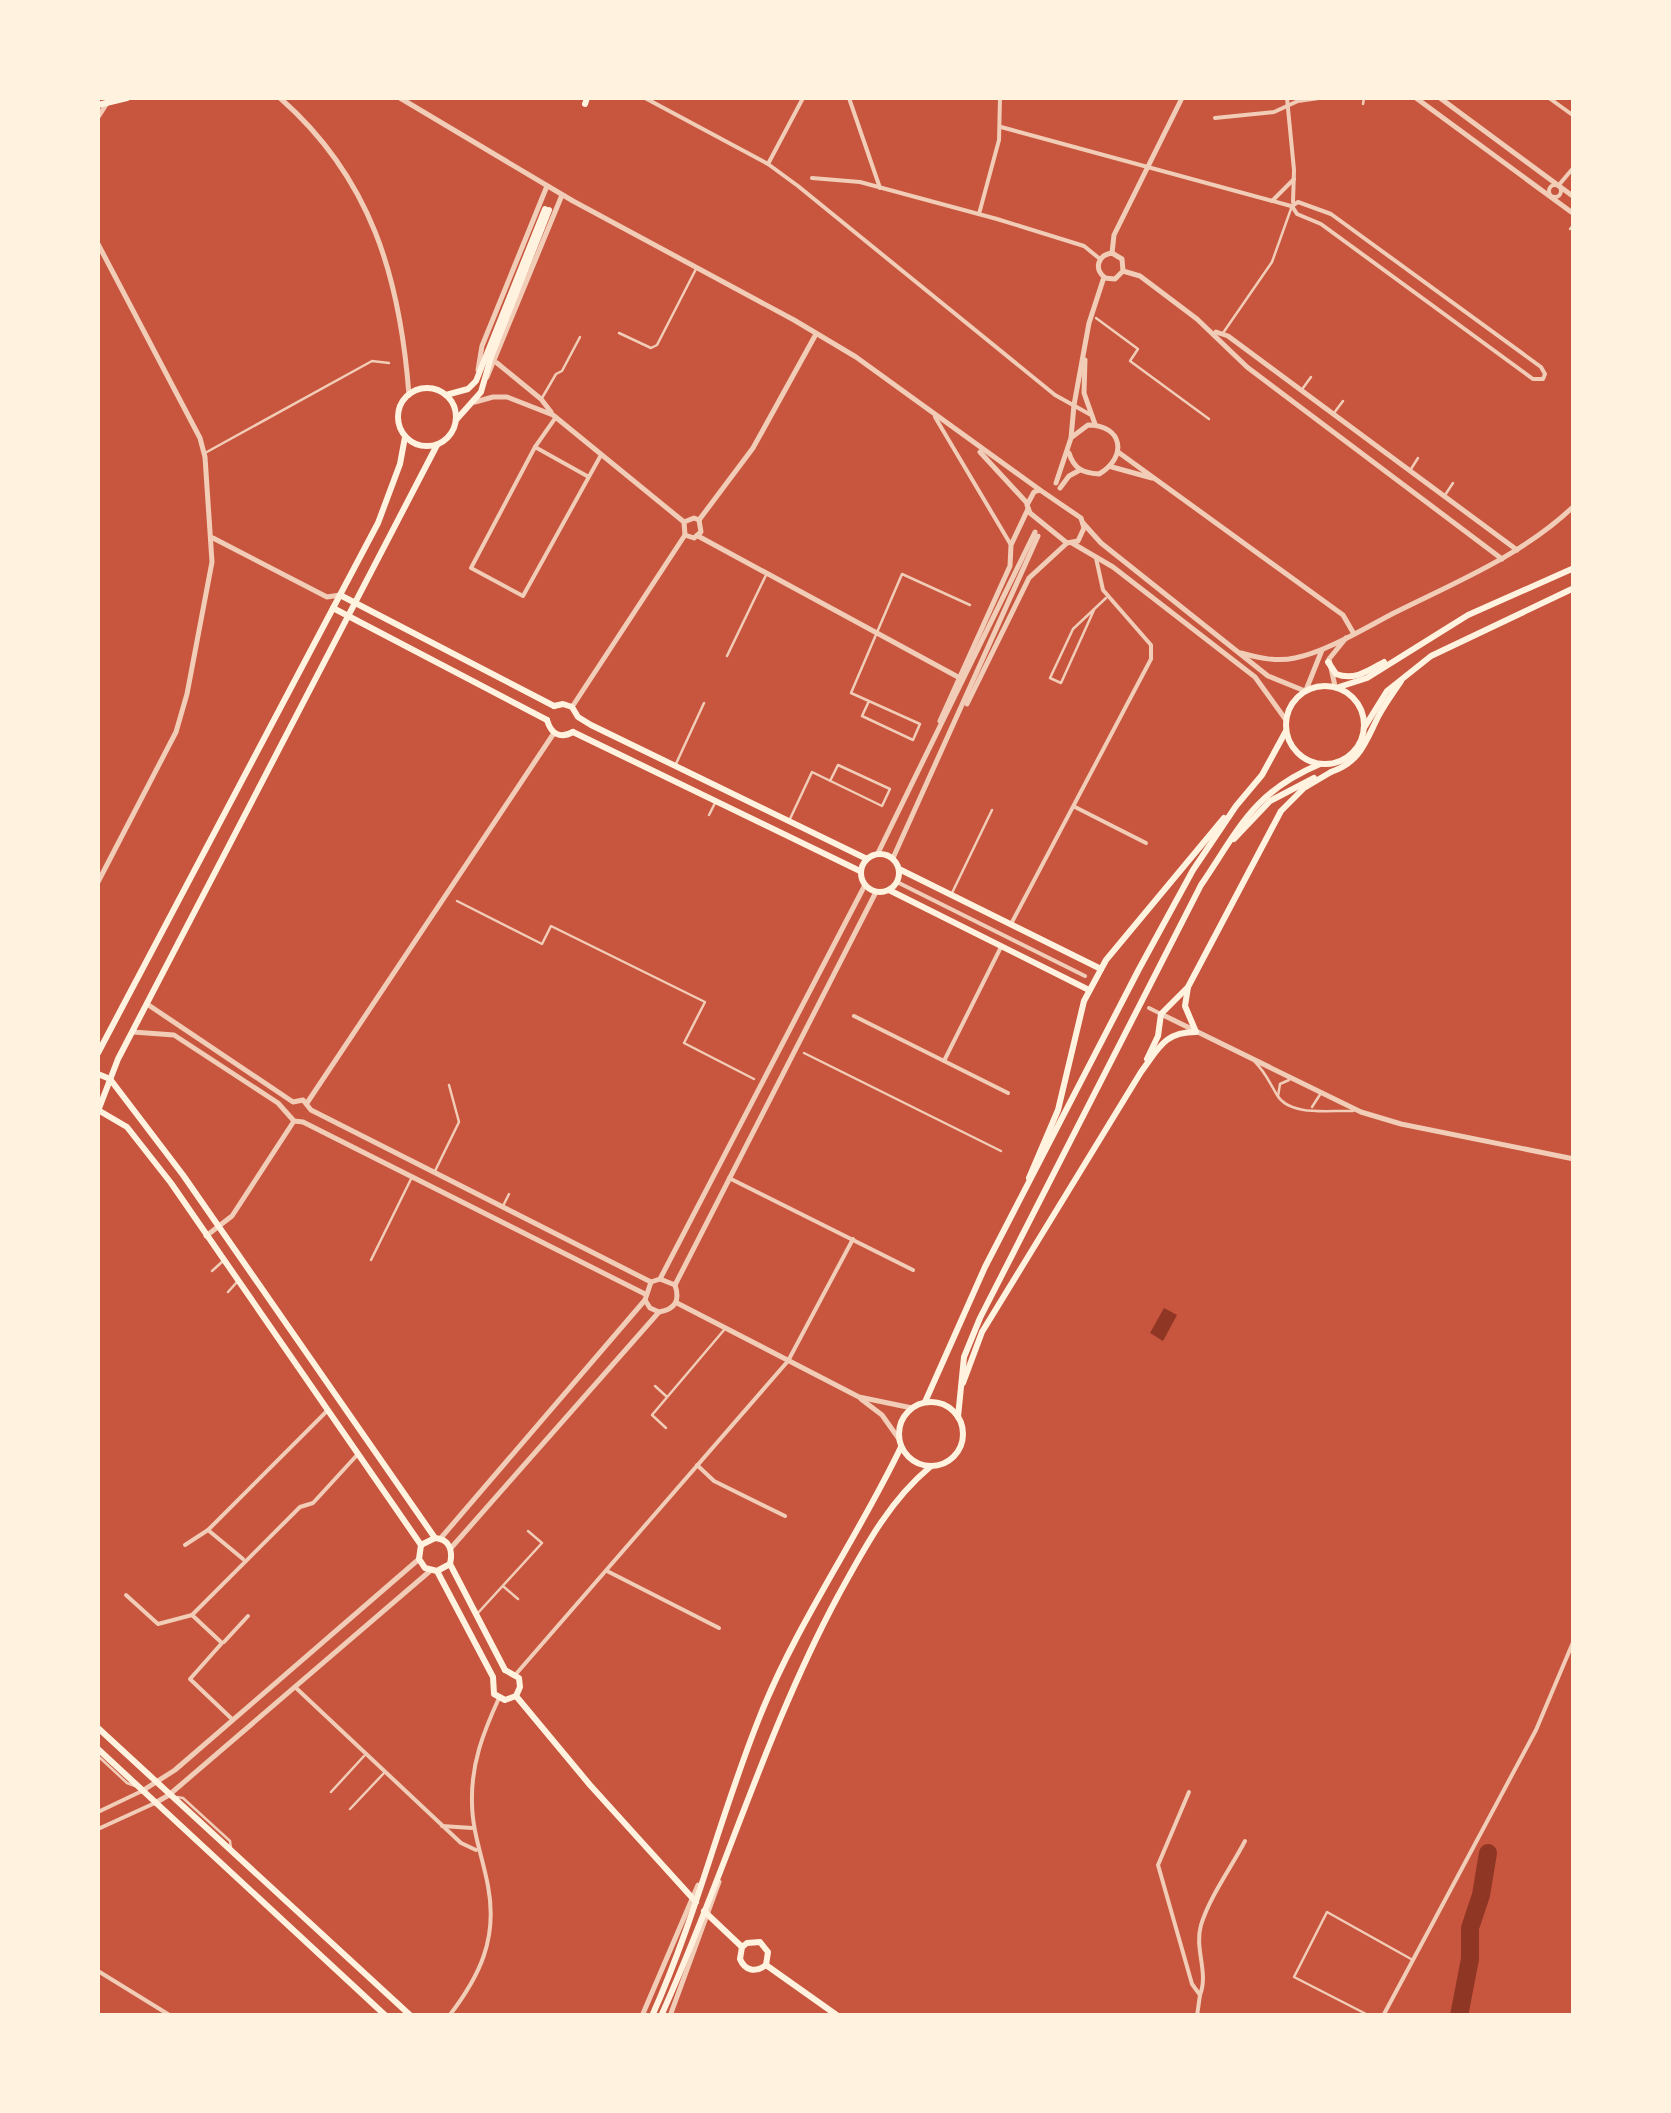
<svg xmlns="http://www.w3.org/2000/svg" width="1671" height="2113" font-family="Quicksand,sans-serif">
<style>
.water{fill:#8f3625}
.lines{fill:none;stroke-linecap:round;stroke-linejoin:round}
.river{stroke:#8f3625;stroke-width:18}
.service{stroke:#f1ccb7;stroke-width:2.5}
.pedestrian{stroke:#f1ccb7;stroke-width:2.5}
.minor{stroke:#f1ccb7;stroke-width:4}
.tertiary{stroke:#f1ccb7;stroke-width:5}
.secondary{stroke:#fff3e0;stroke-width:6}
</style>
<rect width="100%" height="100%" fill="#c8553d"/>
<polygon class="water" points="1164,1308 1177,1315 1163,1341 1150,1333"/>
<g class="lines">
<polyline class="river" points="1459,2016 1470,1959 1470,1928 1481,1895 1488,1853"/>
<g class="service">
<polyline points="1363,104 1364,98"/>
<polyline points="1570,229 1574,224"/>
<polyline points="619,333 651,348 657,345 696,269"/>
<polyline points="1303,388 1311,377"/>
<polyline points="542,398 556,374 562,371 580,337"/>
<polyline points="1334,413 1343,401"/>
<polyline points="1411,469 1418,458"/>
<polyline points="1445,495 1453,483"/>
<polyline points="1094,610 1061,683 1050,678 1073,629 1106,598"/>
<polyline points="727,656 767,573"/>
<polyline points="869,701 862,716 913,740 920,724 851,693 902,574 970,605"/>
<polyline points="675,766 704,703"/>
<polyline points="709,815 715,803"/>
<polyline points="789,821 812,772 882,806 890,789 838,765 830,781"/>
<polyline points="952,893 992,810"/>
<path d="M1255,1062C1266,1073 1269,1082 1277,1095C1290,1117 1330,1110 1353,1111"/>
<polyline points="1278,1096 1280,1084 1289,1080"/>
<polyline points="1312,1107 1321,1093"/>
<polyline points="435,1171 459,1122 449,1085"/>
<polyline points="503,1206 509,1194"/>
<polyline points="371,1260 412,1177"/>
<polyline points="212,1271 223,1261"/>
<polyline points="228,1292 237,1282"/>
<polyline points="655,1386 666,1396"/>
<polyline points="666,1428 652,1415 724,1330"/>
<polyline points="504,1587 518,1599"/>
<polyline points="477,1614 542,1543 528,1531"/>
<polyline points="98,1756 127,1783 135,1786"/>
<polyline points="331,1792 364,1756"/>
<polyline points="177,1797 183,1798 230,1841 231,1849"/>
<polyline points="350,1809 384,1773"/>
</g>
<g class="pedestrian">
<polyline points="1096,318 1138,349 1130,361 1209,419"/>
<polyline points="1223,333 1272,262 1292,206"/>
<polyline points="205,453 372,361 389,363"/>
<polyline points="457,901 542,944 551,926 705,1002 684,1043 754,1079"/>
<polyline points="804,1053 1001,1151"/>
<polyline points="1370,2016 1294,1977 1327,1912 1411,1959"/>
</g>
<g class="minor">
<polyline points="645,98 768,164 798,186 1055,395 1091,415"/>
<polyline points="849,98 880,188"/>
<polyline points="1287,98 1294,170 1293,202"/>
<polyline points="1549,98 1574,116"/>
<polyline points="1215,118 1274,112 1298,101 1319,98"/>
<polyline points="1001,127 1291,206"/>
<polyline points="768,164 803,98"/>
<polyline points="812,178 860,182 997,219 1084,246 1100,259"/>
<circle cx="1555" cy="191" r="6"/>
<polyline points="1558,186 1574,167"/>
<polyline points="1272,201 1294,179"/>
<polygon points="1298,202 1331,214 1541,367 1545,374 1543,379 1533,379 1321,224 1297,214 1292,206"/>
<polyline points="979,214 999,140 1000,98"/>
<polyline points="556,417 535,447 471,568 523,596 601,455"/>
<polyline points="935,417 1011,545"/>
<polyline points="535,447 587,476"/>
<polyline points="1075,807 1146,843"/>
<polyline points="897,882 1085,976"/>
<polyline points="1011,924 1151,659 1151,645 1103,590 1096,558"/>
<polyline points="1149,1008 1161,1014"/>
<polyline points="854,1016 1008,1093"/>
<polyline points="944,1061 1001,947"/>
<polyline points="729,1178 913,1270"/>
<polyline points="697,1465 714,1481 785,1516"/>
<polyline points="208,1530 243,1559"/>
<polyline points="185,1545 208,1530 328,1410"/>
<polyline points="607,1571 719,1628"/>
<polyline points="126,1595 158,1624 192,1615 222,1643 190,1679 233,1720"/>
<polyline points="192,1615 300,1507 313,1503 358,1454"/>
<polyline points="224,1642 248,1616"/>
<polyline points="516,1674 788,1361 853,1239"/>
<polyline points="295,1687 461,1843 476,1850"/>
<polyline points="1189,1792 1158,1865 1192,1984 1200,1995 1197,2016"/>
<polyline points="98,1812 142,1791"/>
<polyline points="442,1826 472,1828"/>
<polyline points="98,1829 155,1803"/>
<polyline points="98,1971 171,2016"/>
<path d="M1200,1995C1209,1972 1194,1949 1201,1925C1210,1896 1231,1868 1245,1841"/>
<path d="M449,2016C480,1976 498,1938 488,1886C483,1858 472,1832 472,1802C471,1764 483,1733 499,1698"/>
<polyline points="1383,2016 1536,1730 1574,1640"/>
</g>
<g class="tertiary">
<path d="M280,98C371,178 400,277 409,395"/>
<polyline points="400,98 573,201 794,320 856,357 1040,490"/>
<polyline points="1416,98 1574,214"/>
<polyline points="1440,98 1574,197"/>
<polyline points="98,117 107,103"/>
<polyline points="98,244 200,438 205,457 212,562 187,694 176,732 98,882"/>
<polyline points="1112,253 1114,235 1182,98"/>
<polyline points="1123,271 1140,276 1197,319 1247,367 1502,559"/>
<path d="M1104,277C1094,268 1098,255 1112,253"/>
<polyline points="1104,278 1115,279 1123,271 1122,259 1112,253"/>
<polyline points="1216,332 1228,336 1517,550"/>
<polyline points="1085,360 1084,393 1095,424"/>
<polyline points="497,363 541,399 551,412"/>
<polyline points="478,370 482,346 547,186"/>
<polyline points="487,377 562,195"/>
<polyline points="475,402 493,397 507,397 553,415 684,522"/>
<polyline points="980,452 1027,503"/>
<polyline points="1118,452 1343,615 1354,634"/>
<path d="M1069,453C1074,469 1083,473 1099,474C1128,457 1123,425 1088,425L1072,437"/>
<polyline points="1112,467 1152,478"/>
<polyline points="1056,483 1071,438 1074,405 1089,323 1104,277"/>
<polyline points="1060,488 1069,476 1080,470"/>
<polygon points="1040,490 1081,518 1084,528 1078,541 1067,543 1030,513 1027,505 1034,492"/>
<polyline points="699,520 753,448 816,334"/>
<polyline points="1083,523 1101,543 1268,676 1305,691"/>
<polyline points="685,535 694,538 701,532 699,520"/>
<polyline points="685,535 684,522 694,518 699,520"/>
<polyline points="698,536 958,677"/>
<polyline points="213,538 327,597 340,595"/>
<polyline points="1072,543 1113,567 1255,677 1286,720"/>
<path d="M1241,653C1259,658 1277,662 1295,658C1326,652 1365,628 1394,613C1456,582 1523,555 1574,506"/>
<polyline points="1335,686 1329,659 1346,638"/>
<polyline points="1306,690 1322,650"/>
<polyline points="967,704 1029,578 1067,543"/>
<polyline points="572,707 685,535"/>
<polyline points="940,721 1010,566 1011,545 1028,509"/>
<polyline points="878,853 1035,532"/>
<polyline points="893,858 1038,536"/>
<polyline points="147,1004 293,1102 303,1100 311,1110 651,1282"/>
<polyline points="1161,1014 1361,1112 1401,1124 1574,1159"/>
<polyline points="133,1032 174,1035 278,1103 294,1121 303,1122 645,1294"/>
<polyline points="307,1103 554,733"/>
<polyline points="206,1236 232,1216 294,1121"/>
<polyline points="660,1279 865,885"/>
<polyline points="675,1285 876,892"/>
<polyline points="677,1303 859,1397 912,1408"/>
<polyline points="659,1312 650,1308 645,1300 651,1282 660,1279 675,1285"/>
<polyline points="861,1399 882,1415 899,1439"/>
<polyline points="440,1539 645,1300"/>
<path d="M451,1548L659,1312C676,1309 680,1300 675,1285"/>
<polyline points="142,1791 175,1770 419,1559"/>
<polyline points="155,1803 169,1795 430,1571"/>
<polyline points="642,2016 698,1885"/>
<polyline points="670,2016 719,1882"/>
</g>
<g class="secondary">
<polyline points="585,104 587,98"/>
<polyline points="98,105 127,98"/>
<circle cx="427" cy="417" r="29"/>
<polyline points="446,395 468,389 476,381 545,209"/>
<polyline points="456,420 481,392 491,357 549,210"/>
<polyline points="340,595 554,706"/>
<polyline points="333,608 547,720"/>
<path d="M1328,662L1336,674C1354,681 1368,671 1384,662"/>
<circle cx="1325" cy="725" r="39"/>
<polyline points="1339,687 1367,678 1468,615 1574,568"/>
<polyline points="554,706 563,704 572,707 578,717 591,725 867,859"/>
<path d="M547,720C551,734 560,739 573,732"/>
<polyline points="1364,728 1387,691 1431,656 1574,588"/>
<polyline points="573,732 860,871"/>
<path d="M1331,772C1360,762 1365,743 1378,717C1384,705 1393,693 1401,681"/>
<polyline points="1234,839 1270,801 1314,778"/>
<circle cx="880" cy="873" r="19"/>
<polyline points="899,869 1101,969"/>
<polyline points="889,890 1089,990"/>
<polyline points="98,1053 378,523 400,464 405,437"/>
<polyline points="1147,1059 1158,1036 1161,1014 1188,987 1281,811 1304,788 1331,772"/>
<polyline points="98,1074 110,1079 183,1175 435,1538"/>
<polyline points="98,1110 127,1127 171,1183 421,1545"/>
<polyline points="98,1111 118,1059 437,445"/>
<polyline points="1029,1178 1058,1110 1084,1001 1106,960 1224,818"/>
<path d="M963,1383L982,1332L1141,1072C1159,1048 1164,1032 1196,1032L1185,1006L1188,987"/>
<circle cx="931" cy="1434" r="32"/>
<polyline points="925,1402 985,1267 1139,969 1193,870 1236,806 1262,775 1286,731"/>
<path d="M958,1417L964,1357L980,1318L1201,885C1239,829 1253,792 1320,764"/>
<path d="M421,1545L435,1538C450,1539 453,1551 450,1564L505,1670"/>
<polyline points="421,1545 419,1559 425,1568 437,1571 450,1564"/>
<polyline points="437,1571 493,1677 494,1694 505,1700 516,1696"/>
<polyline points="505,1670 519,1678 520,1687 516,1696"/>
<polyline points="516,1696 590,1785 696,1902"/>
<polyline points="98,1728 411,2016"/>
<polyline points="98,1749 386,2016"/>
<polyline points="704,1911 742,1947"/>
<polyline points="742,1947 747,1943 760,1942 768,1952 766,1965"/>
<path d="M742,1947L740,1959C745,1971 756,1973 766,1965"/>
<polyline points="766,1965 838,2016"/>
<path d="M652,2016C696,1918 720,1815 760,1716C798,1621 857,1539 901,1447"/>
<path d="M661,2016C724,1877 766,1730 838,1596C864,1549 888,1502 930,1467"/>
</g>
</g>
<rect width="1671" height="2113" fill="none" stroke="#fff3e0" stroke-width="200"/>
</svg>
